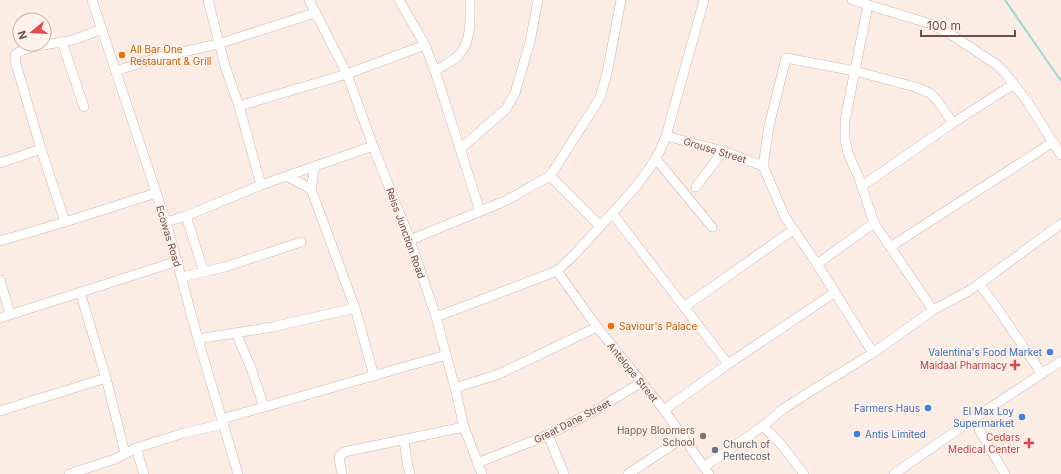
<svg xmlns="http://www.w3.org/2000/svg" width="1061" height="474" font-family="Inter,sans-serif">
<style>
.lines{fill:none;stroke-linecap:round;stroke-linejoin:round}
.stream{stroke:#9fd7d2;stroke-width:2}
.minor-casing{stroke:#d0b4ae;stroke-width:10}
.minor{stroke:#fff;stroke-width:9}
.food-dot{fill:#e8710a;stroke:#fff2ea;stroke-width:1.5}
.shop-dot{fill:#3f7fe0;stroke:#fff2ea;stroke-width:1.5}
.health-dot{fill:#e0444e;stroke:#fff2ea;stroke-width:1.5}
.education-dot{fill:#8d6e63;stroke:#fff2ea;stroke-width:1.5}
.worship-dot{fill:#6b7280;stroke:#fff2ea;stroke-width:1.5}
.labels{text-anchor:middle;dominant-baseline:central;stroke-width:3;stroke-linejoin:round;paint-order:stroke}
.food-label{font-size:10px;fill:#c56008;stroke:#fff2ea;text-anchor:start}
.street-label{font-size:10px;fill:#744e4a;stroke:#fff2ea}
.shop-label{font-size:10px;fill:#366cbe;stroke:#fff2ea;text-anchor:end}
.health-label{font-size:10px;fill:#be3a42;stroke:#fff2ea;text-anchor:end}
.education-label{font-size:10px;fill:#785e54;stroke:#fff2ea;text-anchor:end}
.worship-label{font-size:10px;fill:#5b616d;stroke:#fff2ea;text-anchor:start}
</style>
<rect width="100%" height="100%" fill="#fcede4"/>
<g class="lines">
<polyline class="stream" points="1005,0 1061,81"/>
<defs>
<g id="minor">
<polyline points="92,0 166,222 198,339 238,474"/>
<polyline points="208,0 225,66 239,106 261,185"/>
<polyline points="309,0 347,74 373,146 410,240 436,317 455,388 464,427 482,474"/>
<polyline points="399,0 425,45 435,71 480,211"/>
<polyline points="852,0 931,24 955,37 997,65 1005,73 1027,101 1061,155"/>
<polyline points="62,42 84,107"/>
<polyline points="115,71 160,57 218,44 315,13"/>
<path d="M435,71C442,66 453,61 459,55C472,41 470,18 470,0"/>
<polyline points="239,106 347,74 425,45"/>
<polyline points="953,123 1014,84"/>
<polyline points="666,136 723,151 763,166"/>
<polyline points="460,149 506,109 515,93 530,42 538,0"/>
<polyline points="656,159 712,227"/>
<polyline points="0,163 41,149"/>
<polyline points="315,166 311,189 355,308 374,376"/>
<polyline points="287,176 311,189"/>
<polyline points="550,176 600,226"/>
<polyline points="862,186 953,123 937,100 930,93 915,87 855,71 786,58 769,126 763,166 785,217 817,264 873,353"/>
<polyline points="696,187 723,151"/>
<polyline points="612,213 728,364"/>
<polyline points="186,216 204,272"/>
<path d="M65,222L41,149L16,64L15,55C24,45 59,44 72,40C82,37 92,33 102,29"/>
<polyline points="166,222 186,216 261,185 373,146"/>
<polyline points="410,240 505,201 550,176 600,98 607,73 621,0"/>
<polyline points="0,241 65,222 156,193"/>
<polyline points="890,247 1053,142"/>
<polyline points="817,264 874,223"/>
<polyline points="557,271 597,327 664,410 709,474"/>
<polyline points="182,277 225,267 301,242"/>
<polyline points="0,280 10,314"/>
<polyline points="979,284 1061,224"/>
<polyline points="80,292 106,378 125,453"/>
<polyline points="684,307 793,230"/>
<polyline points="933,310 967,292 979,284 995,305 1042,374"/>
<polyline points="436,317 557,271 575,254 634,189 649,169 659,153 666,136 704,0"/>
<polyline points="0,318 178,261"/>
<polyline points="236,333 251,368 264,407"/>
<polyline points="198,339 272,327 355,308"/>
<polyline points="455,388 499,374 597,327"/>
<polyline points="664,410 728,364 834,293"/>
<polyline points="0,411 106,378"/>
<polyline points="222,419 446,355"/>
<polyline points="973,419 1005,474"/>
<polyline points="763,426 779,442 804,474"/>
<polyline points="548,435 564,474"/>
<polyline points="404,440 407,462 410,474"/>
<polyline points="136,448 144,474"/>
<polyline points="477,463 548,435 596,410 642,382"/>
<polyline points="704,467 763,426 783,409 811,391 873,353 933,310 874,223 859,178 848,153 845,140 845,120 868,5"/>
<polyline points="69,474 115,459 136,448 184,433 223,424"/>
<polyline points="342,474 339,457 344,452 464,427"/>
<polyline points="628,474 684,437"/>
<polyline points="894,474 973,419 1061,361"/>
</g>
</defs>
<use href="#minor" class="minor-casing"/>
<use href="#minor" class="minor"/>
</g>
<g class="food-dot">
<circle cx="122" cy="55" r="4"/>
<circle cx="611" cy="326" r="4"/>
</g>
<g class="shop-dot">
<circle cx="1050" cy="352" r="4"/>
<circle cx="928" cy="408" r="4"/>
<circle cx="1022" cy="417" r="4"/>
<circle cx="857" cy="434" r="4"/>
</g>
<g class="health-dot">
<path d="M1013 359h4v4h4v4h-4v4h-4v-4h-4v-4h4z"/>
<path d="M1027 437h4v4h4v4h-4v4h-4v-4h-4v-4h4z"/>
</g>
<circle class="education-dot" cx="703" cy="436" r="4"/>
<circle class="worship-dot" cx="715" cy="450" r="4"/>
<g class="labels">
<g class="food-label">
<text x="130" y="49">All Bar One<tspan x="130" dy="12">Restaurant &amp; Grill</tspan></text>
<text x="619" y="326">Saviour's Palace</text>
</g>
<g class="street-label">
<text transform="translate(715 150) rotate(17)">Grouse Street</text>
<text transform="translate(406 233) rotate(70)">Reiss Junction Road</text>
<text transform="translate(169 236) rotate(73)">Ecowas Road</text>
<text transform="translate(633 372) rotate(51)">Antelope Street</text>
<text transform="translate(572 421) rotate(-27)">Great Dane Street</text>
</g>
<g class="shop-label">
<text x="1042" y="352">Valentina's Food Market</text>
<text x="920" y="408">Farmers Haus</text>
<text x="1014" y="411">El Max Loy<tspan x="1014" dy="12">Supermarket</tspan></text>
<text x="865" y="434" text-anchor="start">Antis Limited</text>
</g>
<g class="health-label">
<text x="1007" y="365">Maidaal Pharmacy</text>
<text x="1020" y="437">Cedars<tspan x="1020" dy="12">Medical Center</tspan></text>
</g>
<g class="education-label">
<text x="695" y="430">Happy Bloomers<tspan x="695" dy="12">School</tspan></text>
</g>
<g class="worship-label">
<text x="723" y="444">Church of<tspan x="723" dy="12">Pentecost</tspan></text>
</g>
</g>
<g transform="translate(32 32) rotate(252)"><circle r="19" fill="#fff2ea" stroke="#c7b0aa"/>
<path d="M0-3L7 15L0 10L-7 15Z" fill="#e54a4f"/>
<text y="-6" font-size="11" font-weight="bold" text-anchor="middle" fill="#744e4a">N</text>
</g>
<path d="M921 30v6h94v-6" fill="none" stroke="#744e4a" stroke-width="2"/>
<text x="927" y="30" font-size="12" fill="#744e4a" stroke="#fff2ea" stroke-width="3" paint-order="stroke">100 m</text>
</svg>
